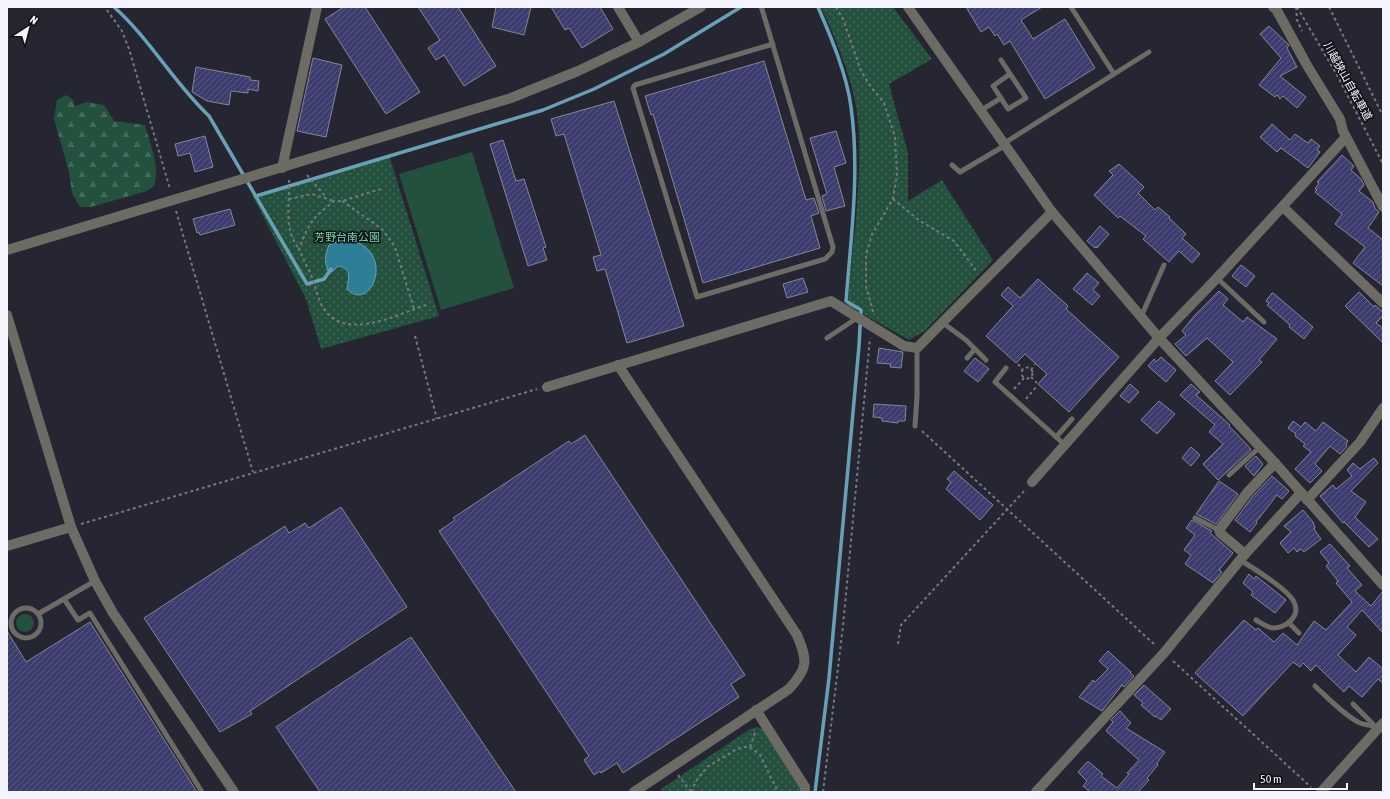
<svg xmlns="http://www.w3.org/2000/svg" width="1390" height="799" font-family="'Asap Condensed','Noto Sans JP',sans-serif">
<style>
.green{fill:#23513e}
.forest{fill:url(#forest-firs)}
.park{fill:url(#park-dots)}
.water{fill:#2d7e97;stroke:#68a1b6}
.lines{fill:none;stroke-linecap:round;stroke-linejoin:round}
.stream{stroke:#68a1b6;stroke-width:3.5}
.building{fill:url(#building-hatch);stroke:#848695}
.path{stroke:#767782;stroke-width:2;stroke-dasharray:3 3;stroke-linecap:butt}
.service{stroke:#6c6b64;stroke-width:5}
.minor{stroke:#6c6b64;stroke-width:10}
.tertiary{stroke:#6c6b64;stroke-width:10}
.labels{text-anchor:middle;dominant-baseline:central;stroke-width:3;stroke-linejoin:round;paint-order:stroke}
.street-label{font-size:11px;fill:#f3f4fd;stroke:#0f0f15}
.park-label{font-size:11px;fill:#73d9ad;stroke:#0f0f15}
</style>
<defs>
<pattern id="forest-firs" width="22" height="20" patternUnits="userSpaceOnUse"><rect width="22" height="20" fill="#23513e"/><path d="M5 1l3.5 6h-7zM16 11l3.5 6h-7z" fill="#436b5b"/></pattern>
<pattern id="park-dots" width="8" height="8" patternUnits="userSpaceOnUse"><rect width="8" height="8" fill="#23513e"/><path d="M2 2h.1M6 6h.1" fill="none" stroke="#436b5b" stroke-width="1.8" stroke-linecap="round"/></pattern>
<pattern id="building-hatch" width="6" height="6" patternUnits="userSpaceOnUse"><rect width="6" height="6" fill="#3c3c6f"/><path d="M-1 1l2-2M0 6l6-6M5 7l2-2" fill="none" stroke="#595984"/></pattern>
</defs>
<rect width="100%" height="100%" fill="#252632"/>
<g class="green">
<polygon points="472,152 514,288 441,310 399,174"/>
<circle cx="25" cy="623" r="9"/>
</g>
<path class="forest" d="M66,95L73,100L75,106L87,102L104,105L114,121L145,125C150,146 161,165 154,186L147,191L91,207H80L72,193L69,172L54,119L57,100Z"/>
<g class="park">
<path d="M821,7H893L932,59L889,84L908,153V201L942,180L993,260L925,331L909,340L847,305C853,248 861,189 859,132C857,89 839,46 821,7Z"/>
<polygon points="389,155 439,316 321,349 306,299 252,195"/>
<polygon points="757,727 763,729 802,788 801,792 663,792 661,789 750,729"/>
</g>
<path class="water" d="M345,239C353,239 358,242 365,247C390,266 368,311 347,289C348,278 353,269 338,266L332,272H329C324,264 325,254 329,245Z"/>
<g class="lines">
<g class="stream">
<path d="M114,7C150,39 174,83 209,116L307,284L324,279L331,269"/>
<polyline points="256,196 543,110 594,89 664,54 741,7"/>
<path d="M815,792L829,678L859,346L861,310L846,301C851,237 860,171 851,107C847,75 831,37 818,7"/>
</g>
</g>
<g class="building">
<polygon points="344,7 365,7 420,92 386,114 325,19"/>
<polygon points="418,7 458,7 496,66 464,86 444,55 436,60 428,48 440,40"/>
<polygon points="496,7 531,7 524,35 492,27"/>
<polygon points="551,7 600,7 613,29 582,48 569,28 565,30"/>
<polygon points="966,7 1042,7 1021,20 1033,39 1065,19 1095,68 1045,99 1010,41 1004,45 997,34 995,36 989,27 981,32"/>
<polygon points="1269,26 1289,45 1287,48 1297,67 1280,76 1306,97 1297,108 1283,96 1280,99 1277,95 1275,97 1259,85 1281,58 1260,34"/>
<polygon points="313,58 342,65 326,137 297,131"/>
<polygon points="764,61 806,200 814,198 819,213 811,216 820,248 703,283 653,114 651,115 645,96"/>
<polygon points="196,67 250,77 250,80 259,81 258,91 248,89 248,93 231,91 229,105 207,101 192,92"/>
<polygon points="614,101 684,326 627,343 605,269 597,271 593,257 601,255 564,134 556,136 551,119"/>
<polygon points="1272,124 1290,140 1295,134 1308,143 1311,139 1320,146 1317,150 1320,152 1308,168 1281,148 1277,152 1260,137"/>
<polygon points="836,131 846,163 834,167 845,206 826,211 822,196 827,194 810,138"/>
<polygon points="205,136 213,167 195,172 190,153 178,156 175,144"/>
<polygon points="503,140 516,181 524,179 546,247 543,248 547,260 528,266 490,144"/>
<polygon points="1342,155 1354,166 1351,170 1361,179 1364,185 1359,191 1373,202 1375,208 1379,212 1368,228 1383,240 1383,286 1353,263 1365,247 1335,224 1342,214 1315,192 1317,190 1315,189 1319,183 1317,182"/>
<polygon points="1119,164 1144,187 1138,193 1155,210 1158,207 1170,217 1169,218 1186,234 1182,238 1200,254 1192,263 1179,251 1169,262 1143,239 1146,236 1120,216 1118,218 1094,195 1113,175 1109,171"/>
<polygon points="230,209 235,225 200,235 199,232 197,233 193,219"/>
<polygon points="1100,226 1109,234 1097,248 1096,246 1095,248 1087,241"/>
<polygon points="1241,265 1255,276 1246,287 1232,276"/>
<polygon points="1087,273 1099,283 1093,290 1100,296 1092,305 1073,289"/>
<polygon points="803,278 808,292 787,298 783,284"/>
<polygon points="1038,279 1068,306 1066,309 1119,357 1069,412 1038,384 1047,374 1025,354 1016,363 986,336 1013,306 1001,295 1008,287 1020,298"/>
<polygon points="1219,291 1228,299 1223,305 1243,322 1247,317 1277,339 1259,360 1262,362 1230,395 1215,381 1233,362 1207,338 1186,356 1175,344 1186,335 1182,331 1195,315"/>
<polygon points="1359,292 1374,307 1375,305 1383,312 1383,316 1376,323 1383,328 1383,343 1345,306"/>
<polygon points="1272,293 1273,293 1313,327 1304,339 1289,327 1290,325 1267,305 1269,303 1266,301"/>
<polygon points="879,348 903,352 901,368 890,367 891,364 877,363"/>
<polygon points="1161,357 1176,370 1166,382 1148,366 1154,359 1156,362"/>
<polygon points="975,358 989,369 978,382 964,371"/>
<polygon points="1130,384 1139,392 1129,403 1120,396"/>
<polygon points="1191,384 1200,392 1196,395 1230,425 1229,426 1250,448 1251,450 1218,480 1203,464 1223,444 1209,432 1215,425 1180,395"/>
<polygon points="1159,401 1175,414 1157,434 1141,420"/>
<polygon points="874,404 906,406 905,421 898,421 898,423 882,421 882,418 873,417"/>
<polygon points="1293,421 1301,427 1305,422 1316,431 1323,422 1348,441 1346,444 1347,446 1340,454 1330,446 1315,464 1322,471 1310,483 1295,469 1311,452 1303,446 1305,444 1295,436 1296,434 1288,428"/>
<polygon points="585,435 745,675 731,684 739,697 623,773 617,763 601,773 600,771 594,775 584,760 589,756 439,531 455,520 453,518 569,441 571,444"/>
<polygon points="1191,447 1200,455 1191,466 1182,458"/>
<polygon points="1256,456 1263,464 1254,476 1245,466"/>
<polygon points="1374,458 1378,463 1351,491 1366,502 1355,517 1378,539 1369,547 1344,522 1343,523 1320,496 1333,485 1336,489 1352,476 1347,470 1353,463 1360,469"/>
<polygon points="954,471 993,505 980,520 946,489 951,482 947,479"/>
<polygon points="1272,476 1289,491 1282,499 1277,495 1256,522 1257,523 1250,532 1235,520 1252,497"/>
<polygon points="1219,481 1238,494 1216,524 1196,514"/>
<polygon points="341,507 407,607 250,711 252,714 220,732 144,618 285,526 289,533 305,523 309,528"/>
<polygon points="1303,510 1313,522 1315,528 1314,529 1321,539 1304,552 1301,549 1297,552 1294,548 1288,553 1280,543 1291,532 1284,526"/>
<polygon points="1192,520 1212,531 1210,533 1233,553 1219,570 1222,572 1213,583 1185,564 1191,555 1184,550 1195,535 1186,528"/>
<polygon points="1330,544 1350,566 1347,568 1362,585 1355,591 1371,606 1383,591 1383,633 1362,610 1347,627 1356,635 1338,655 1356,672 1369,657 1383,669 1383,683 1378,679 1362,697 1349,686 1344,692 1316,665 1311,671 1303,663 1300,667 1293,662 1243,716 1195,673 1244,620 1256,630 1258,628 1274,642 1283,633 1297,645 1314,621 1326,630 1352,602 1336,583 1338,581 1326,566 1329,563 1320,552"/>
<polygon points="1249,574 1254,579 1256,576 1286,600 1275,613 1251,595 1253,592 1243,583"/>
<polygon points="90,622 197,792 7,792 7,631 26,662"/>
<polygon points="411,637 516,792 320,792 276,727"/>
<polygon points="1108,651 1131,672 1130,673 1134,676 1124,687 1122,685 1102,711 1079,697 1093,680 1095,682 1108,669 1099,661"/>
<polygon points="1144,685 1171,709 1161,720 1156,716 1155,717 1141,705 1143,703 1134,695"/>
<polygon points="1120,711 1131,723 1126,728 1165,752 1157,763 1158,765 1147,778 1149,780 1138,792 1090,792 1083,786 1087,781 1078,772 1087,762 1089,762 1103,774 1101,776 1117,788 1129,774 1127,773 1139,760 1106,731 1113,722 1111,720"/>
</g>
<g class="lines">
<g class="path">
<polyline points="836,7 843,19 861,71 871,87 884,103 895,137 897,174 893,199 872,234 866,255 866,286 874,315"/>
<polyline points="1296,7 1297,20 1302,31"/>
<polyline points="1297,7 1337,75 1383,164"/>
<polyline points="1329,7 1383,116"/>
<polyline points="107,10 122,31 129,49 170,189"/>
<polyline points="307,175 326,197"/>
<path d="M289,180C290,205 283,228 299,249"/>
<path d="M381,189L342,201H334C311,220 310,221 299,249C303,259 308,268 312,277C316,287 317,297 322,306C343,343 396,315 426,305"/>
<polyline points="289,199 312,194 334,201"/>
<polyline points="893,199 920,221 954,241 977,272"/>
<polyline points="342,201 382,229 395,247 414,309"/>
<polyline points="176,211 253,472"/>
<polyline points="415,336 437,419"/>
<polyline points="1018,364 1023,370"/>
<circle cx="1027" cy="373" r="5.5"/>
<polyline points="1031,370 1035,364"/>
<polyline points="1031,377 1037,383"/>
<polyline points="1014,389 1024,378"/>
<polyline points="1026,399 1037,386"/>
<polyline points="922,431 1156,646"/>
<polyline points="81,524 537,389"/>
<polyline points="898,644 901,625 1025,490"/>
<polyline points="1173,661 1311,787"/>
<polyline points="750,747 756,730"/>
<polyline points="678,775 691,792"/>
<polyline points="691,792 696,781 707,767 737,749 744,747 750,747 760,755 778,792"/>
<polyline points="823,792 843,626 870,338"/>
</g>
<g class="service">
<polyline points="761,7 762,9 833,247 832,252 825,259 697,297 633,88 635,85 773,44"/>
<polyline points="1071,7 1114,74"/>
<polyline points="1001,60 1026,98 1008,109 993,86 1010,74"/>
<polyline points="980,111 1001,98"/>
<polyline points="1003,144 1149,52"/>
<polyline points="952,165 960,172 1004,146"/>
<polyline points="1217,278 1264,322"/>
<polyline points="1141,317 1164,265"/>
<polyline points="943,323 966,340 986,360"/>
<polyline points="827,338 857,318"/>
<polyline points="967,358 975,349"/>
<polyline points="1006,368 995,382 1065,445"/>
<polyline points="915,426 917,396 917,348"/>
<polyline points="1056,437 1072,419"/>
<polyline points="1229,475 1260,447"/>
<polyline points="1195,518 1219,530"/>
<path d="M1240,560C1253,568 1288,589 1294,602C1301,616 1286,628 1273,628C1268,628 1261,623 1256,620"/>
<polyline points="64,599 78,620 90,613 202,792"/>
<circle cx="26" cy="623" r="15"/>
<polyline points="38,614 95,581"/>
<polyline points="1289,623 1299,633"/>
<path d="M1315,686C1329,699 1342,713 1358,722C1364,726 1372,724 1379,728"/>
<polyline points="1353,704 1373,724"/>
</g>
<g class="minor">
<polyline points="618,7 639,42"/>
<polyline points="908,7 1052,212 1159,338 1275,463 1383,585"/>
<polyline points="1273,7 1276,9 1308,67 1340,119 1343,131 1383,207"/>
<polyline points="282,168 317,7"/>
<polyline points="1283,207 1383,303"/>
<polyline points="547,387 831,301 904,346 917,348 1052,212"/>
<polyline points="1032,482 1159,338 1217,278 1346,137"/>
<polyline points="1307,500 1360,442 1383,408"/>
<polyline points="7,546 71,527"/>
<polyline points="1245,554 1220,533 1219,530 1247,493 1275,463"/>
<polyline points="756,710 805,787 805,792"/>
<polyline points="1036,792 1164,653 1245,554 1301,493"/>
<polyline points="1321,792 1383,723"/>
</g>
<g class="tertiary">
<polyline points="7,250 511,98 578,71 639,42 701,7"/>
<polyline points="7,315 71,527 95,581 113,613 234,792"/>
<path d="M618,365L797,635C808,661 808,668 789,689L634,792"/>
</g>
</g>
<g class="labels">
<g class="street-label">
<text transform="translate(1348 81) rotate(61)">川越狭山自転車道</text>
</g>
<g class="park-label">
<text x="347" y="237">芳野台南公園</text>
</g>
</g>
<rect width="1390" height="799" fill="none" stroke="#f3f4fd" stroke-width="16"/>
<g transform="translate(28 28) rotate(36)" stroke="#0f0f15" stroke-width="3" paint-order="stroke">
<path d="M0-3L7 15L0 10L-7 15Z" fill="#f3f4fd"/>
<text y="-6" font-size="11" font-weight="bold" text-anchor="middle" fill="#f3f4fd">N</text>
</g>
<path d="M1254 783v6h93v-6" fill="none" stroke="#f3f4fd" stroke-width="2"/>
<text x="1260" y="783" font-size="12" fill="#f3f4fd" stroke="#0f0f15" stroke-width="3" paint-order="stroke">50 m</text>
</svg>
